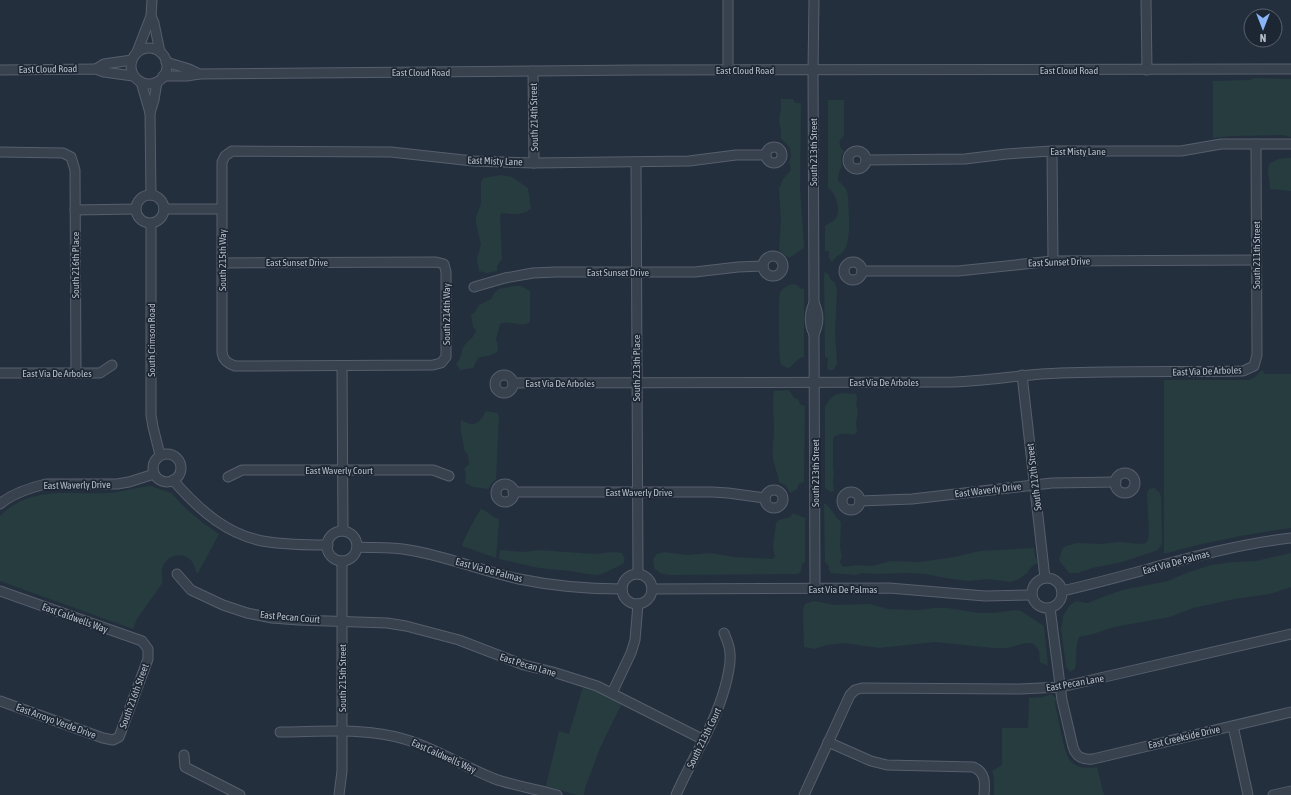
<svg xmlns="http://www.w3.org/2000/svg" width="1291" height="795" font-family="'Asap Condensed',sans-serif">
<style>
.green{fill:#263c3f}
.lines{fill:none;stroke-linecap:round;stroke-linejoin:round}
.minor-casing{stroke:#565f6c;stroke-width:11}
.minor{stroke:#38414e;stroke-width:9}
.labels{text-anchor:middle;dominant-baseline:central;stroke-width:3.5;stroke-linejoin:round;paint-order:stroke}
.street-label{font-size:10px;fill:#b4bcc9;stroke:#1d2633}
</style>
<rect width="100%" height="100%" fill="#242f3e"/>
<g class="green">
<polygon points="1254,78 1291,79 1291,137 1283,135 1232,136 1213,138 1213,81 1250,80"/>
<path d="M781,99H793L795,103H801L800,187L804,248L789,258L779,250L781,220L779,189L783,179L791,170L789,162C794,152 789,145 781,139V130L779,120L781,109Z"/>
<path d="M828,100H844V136C838,140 838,146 844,151L841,157L842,166L839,172L838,180C841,184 846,187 847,192C848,195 848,198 848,201C849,214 853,252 837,256L833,261H831L829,257V251H825V226C829,223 835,221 837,216C840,207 836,193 828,188Z"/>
<polygon points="1288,158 1291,158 1291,191 1270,189 1268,170 1269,164 1278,159"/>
<path d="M501,175L512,177L528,188L531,208C525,216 511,214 502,213L500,215L502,259L497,266V271L487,273L479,271L477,258L481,245L476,223V217L481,204V182L483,178Z"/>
<polygon points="824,272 828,274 831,280 835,283 837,290 835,332 837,364 833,370 829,370 827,367 828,358 825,357"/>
<path d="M792,284L797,285L801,289H804V357L800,358L789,368C786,367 783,367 781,364C779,361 778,297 780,293C782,288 787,286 792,284Z"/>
<path d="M515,286H521L530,291V322C519,329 512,319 500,324L496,339L498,347L497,352C491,356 485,356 478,358L473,368L460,370L456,363C463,358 460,352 464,346C468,340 474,338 476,330L473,327L471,315L475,312L479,305L491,299L495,292L499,289Z"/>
<path d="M1262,370L1265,374H1291V528C1248,534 1206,542 1164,554V380H1249L1255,377Z"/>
<path d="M789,390L794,398L798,399L800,404L805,406L804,482L799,484L797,489L790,493L786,486L779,482C778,474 774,466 773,458C772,448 774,439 774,429C774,416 772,404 774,391Z"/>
<path d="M843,393L856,394L857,398L856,403L858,413L856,423L857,432L854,435C848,433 837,433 833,438V467L834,474L833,481L834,491L831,492L825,488V407C830,398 833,394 843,393Z"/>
<path d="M486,411L497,413L499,416L496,479L491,484L489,489L473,487L465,483L466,473L464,469L469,464L468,455L464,450C464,440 459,431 461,420C464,421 468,424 471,424C478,425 484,416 486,411Z"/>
<path d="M151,486L171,493L186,509L203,523L219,534L198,573L196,572C193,545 154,552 163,582L137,619L133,629L0,581V516C31,485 69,495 108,493C123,492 137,487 151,486Z"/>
<polygon points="1154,488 1159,492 1161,496 1162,543 1158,550 1122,562 1092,568 1078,573 1069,573 1059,560 1062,549 1066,546 1077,543 1099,544 1120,542 1140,544 1146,543 1148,539 1149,534 1147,493 1149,489"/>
<path d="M824,503C832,508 834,516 841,522L840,548L842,556L840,562L842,566L845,567L857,565L872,566L891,561L920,562L954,557L980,551L1034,548L1035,556L1038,563L1032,566L1027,573L1019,579L1011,582L988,579L969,581L945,578L926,574L907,573L878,574L862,573L856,575L831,573L829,570V566L825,562Z"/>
<path d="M481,509C488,511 491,517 499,519L496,558L462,546C463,541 478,512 481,509Z"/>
<polygon points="793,513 805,518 805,562 802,564 801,571 798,574 670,575 660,573 654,568 653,559 657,554 664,552 688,555 710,553 734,557 773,559 775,556 773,547 776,523 779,520 790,517"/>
<polygon points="500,550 524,552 539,550 594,554 613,552 622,553 625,560 623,564 604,573 597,575 587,574 570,571 539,568 499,559"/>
<path d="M1291,553V587L1270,594L1235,599L1193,608L1170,617L1114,627L1093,634L1079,637C1075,647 1077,658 1075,669L1070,672L1066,667L1061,628L1062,624L1063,616L1070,605L1076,601L1087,603L1122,590L1168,581L1189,572L1211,565L1233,562L1256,561Z"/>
<polygon points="814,601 835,605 870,604 888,609 916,610 935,608 948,608 979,613 992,613 1015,610 1021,611 1044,626 1048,666 1040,662 1039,651 1036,646 1032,643 1025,643 1008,648 993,648 935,642 879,648 844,643 827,645 814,649 804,647 803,611 805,604"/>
<polygon points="583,687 597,690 619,702 621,705 600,748 585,788 584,795 577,795 546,786 559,731 569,734"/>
<path d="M1051,694L1056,698L1055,703C1058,716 1063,748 1069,759C1075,768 1087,769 1097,767L1104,795H994V778L992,771L1002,765V728H1028L1029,698L1043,697Z"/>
</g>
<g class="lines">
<defs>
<g id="minor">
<polyline points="1146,0 1147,70"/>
<polyline points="151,16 154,23 160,52"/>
<circle cx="149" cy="66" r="18"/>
<polyline points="137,52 151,16 152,0"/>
<polyline points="166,62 189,69 199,74"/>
<polyline points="96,69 104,64 132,60"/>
<polyline points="0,70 96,69 104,72 133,76"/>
<polyline points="728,70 728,0"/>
<polyline points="533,71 534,163"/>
<polyline points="163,76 187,76 199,74 637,70 1291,69"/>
<polyline points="141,82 150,113"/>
<circle cx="774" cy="155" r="8"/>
<circle cx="857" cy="160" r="9"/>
<polyline points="1052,151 1053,261"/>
<polyline points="0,152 63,153 71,157 75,170 76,373"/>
<polyline points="866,160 965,159 1006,154 1052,151 1181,151 1221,144 1291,144"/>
<polyline points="636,162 638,574"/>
<circle cx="150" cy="209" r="14"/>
<polyline points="151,195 150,113 154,100 157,82"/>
<polyline points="164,209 221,209"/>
<polyline points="75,210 135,209"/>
<polyline points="151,224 151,415 153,427 160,455"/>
<circle cx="773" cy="266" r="10"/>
<circle cx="853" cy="271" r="9"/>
<path d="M222,263L436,262L444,264L446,272V357L441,363L433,365L235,366C227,363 223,360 222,352V162L225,156L232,151L391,152L473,161L534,163L689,161L736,155H765"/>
<polyline points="862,271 958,271 1053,261 1256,260"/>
<polyline points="474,287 505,278 533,273 556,272 695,272 738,267 763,266"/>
<path d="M814,303C809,314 809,324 814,334L815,589"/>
<path d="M814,334C819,324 819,313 814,303L813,70L814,0"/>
<polyline points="342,366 343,531"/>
<polyline points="0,373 100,373 112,365"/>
<polyline points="1022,375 1045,578"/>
<circle cx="504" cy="384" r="9"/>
<path d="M513,383L954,382C989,381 1024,374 1060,373C1121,371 1182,372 1243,371L1254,366L1257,355L1256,144"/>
<circle cx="167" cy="468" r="14"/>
<circle cx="1125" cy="483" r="10"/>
<polyline points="228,477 242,470 433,470 449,476"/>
<path d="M173,480C199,510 229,537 269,542C289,545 308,545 328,545"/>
<circle cx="505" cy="493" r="9"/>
<circle cx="774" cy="499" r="9"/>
<polyline points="513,492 712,492 728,493 765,498"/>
<circle cx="851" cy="501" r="9"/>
<polyline points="860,501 912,499 1052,483 1116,482"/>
<path d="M0,504C13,493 29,488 46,484H117L129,482L154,474"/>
<circle cx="342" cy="546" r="15"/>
<path d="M357,547C374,548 392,547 409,550C446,556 482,571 519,579C553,586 588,589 622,589"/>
<polyline points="177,574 191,590 223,605 247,613 272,618 298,620 387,623 406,626 459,640 524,665 553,672 597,686 704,740"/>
<circle cx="637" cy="589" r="15"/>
<circle cx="1047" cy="593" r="15"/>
<polyline points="652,589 889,588 985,596 1032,595"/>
<polyline points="0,591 142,641 148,649 148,659 119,737 113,740 103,738 0,701"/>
<path d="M1062,591C1139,574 1213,547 1291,538"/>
<path d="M1050,608L1062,700L1073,747C1076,757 1082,760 1093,759L1291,712"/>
<polyline points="612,693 631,653 635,640 638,604"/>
<polyline points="1233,726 1248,795"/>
<path d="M280,732C319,732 365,727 404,739C436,748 464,767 495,779C515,786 537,789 557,795"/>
<path d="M828,742L871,761L887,765L973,767C986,772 985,783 984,795"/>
<polyline points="184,755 185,767 240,795"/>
<polyline points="339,795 342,771 342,561"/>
<path d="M676,795C692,758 714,727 725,687C728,676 731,664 730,654C730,646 727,640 724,633"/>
<polyline points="804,795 850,695 855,690 862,688 1020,689 1061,687 1291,634"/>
<polyline points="1273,795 1291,791"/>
</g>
</defs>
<use href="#minor" class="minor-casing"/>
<use href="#minor" class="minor"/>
</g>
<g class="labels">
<g class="street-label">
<text transform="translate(48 69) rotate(-1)">East Cloud Road</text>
<text x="745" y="70">East Cloud Road</text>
<text x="1069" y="70">East Cloud Road</text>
<text x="421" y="72">East Cloud Road</text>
<text transform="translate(534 117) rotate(-91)">South 214th Street</text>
<text x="1078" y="151">East Misty Lane</text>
<text transform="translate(813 152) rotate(-90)">South 213th Street</text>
<text transform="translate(495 161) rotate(2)">East Misty Lane</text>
<text transform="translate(1256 255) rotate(-90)">South 211th Street</text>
<text transform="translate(222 260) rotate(-90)">South 215th Way</text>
<text x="297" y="262">East Sunset Drive</text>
<text transform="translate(1059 262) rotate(-2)">East Sunset Drive</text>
<text transform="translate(75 265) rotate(-90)">South 216th Place</text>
<text x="618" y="272">East Sunset Drive</text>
<text transform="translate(446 314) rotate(-90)">South 214th Way</text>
<text transform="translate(151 340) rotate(-90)">South Crimson Road</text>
<text transform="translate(636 368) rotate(-90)">South 213th Place</text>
<text transform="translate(1207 371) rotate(-2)">East Via De Arboles</text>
<text x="57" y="373">East Via De Arboles</text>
<text x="884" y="382">East Via De Arboles</text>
<text x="560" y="383">East Via De Arboles</text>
<text x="339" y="470">East Waverly Court</text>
<text transform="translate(815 473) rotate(-90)">South 213th Street</text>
<text transform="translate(1034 477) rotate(-97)">South 212th Street</text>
<text transform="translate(77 485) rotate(-1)">East Waverly Drive</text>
<text transform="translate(988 490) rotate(-7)">East Waverly Drive</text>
<text x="639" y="492">East Waverly Drive</text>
<text transform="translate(1176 562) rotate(-15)">East Via De Palmas</text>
<text transform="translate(489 570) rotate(15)">East Via De Palmas</text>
<text x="843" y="589">East Via De Palmas</text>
<text transform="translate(290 617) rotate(5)">East Pecan Court</text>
<text transform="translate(75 618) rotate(20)">East Caldwells Way</text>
<text transform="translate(528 665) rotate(17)">East Pecan Lane</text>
<text transform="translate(342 678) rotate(-90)">South 215th Street</text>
<text transform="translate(1075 683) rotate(-10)">East Pecan Lane</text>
<text transform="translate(134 696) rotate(-70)">South 216th Street</text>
<text transform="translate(56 721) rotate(20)">East Arroyo Verde Drive</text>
<text transform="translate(1184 737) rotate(-13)">East Creekside Drive</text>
<text transform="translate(704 738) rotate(-64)">South 213th Court</text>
<text transform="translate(444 756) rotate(24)">East Caldwells Way</text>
</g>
</g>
<g transform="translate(1263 28) rotate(180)"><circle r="19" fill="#1d2633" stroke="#59626f"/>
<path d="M0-3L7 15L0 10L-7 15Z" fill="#8ab4f8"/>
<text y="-6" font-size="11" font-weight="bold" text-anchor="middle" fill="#b4bcc9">N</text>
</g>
</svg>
